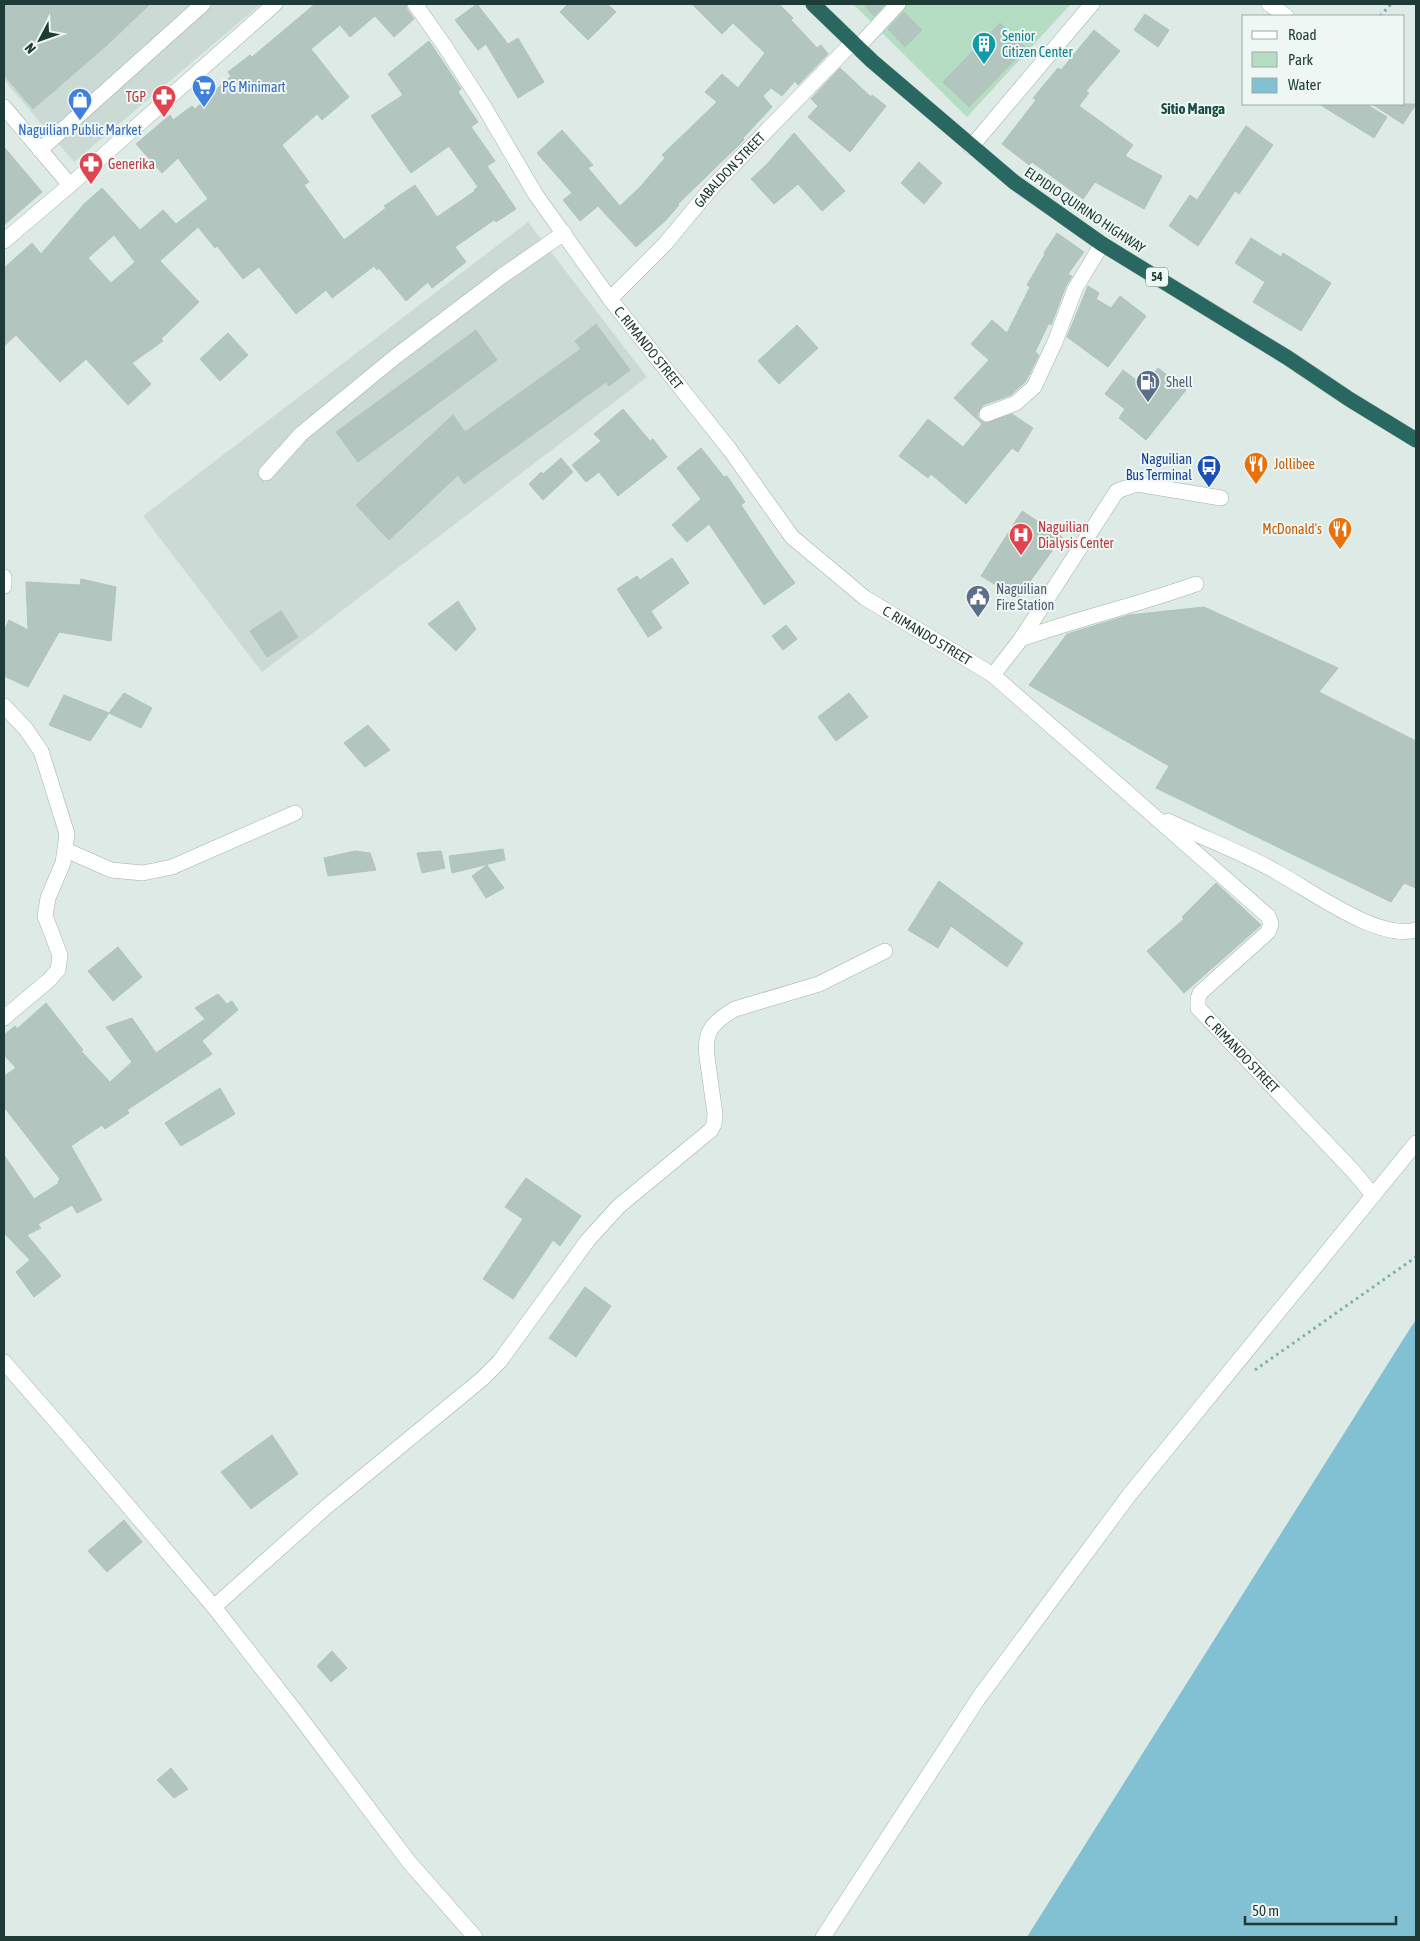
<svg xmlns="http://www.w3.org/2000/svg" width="1420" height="1941" font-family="'Asap Condensed',sans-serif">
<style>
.built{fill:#ccdad5}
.green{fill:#b5ddc3}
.water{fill:#82c0d3}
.building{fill:#b3c5bf;stroke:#b0c4bd;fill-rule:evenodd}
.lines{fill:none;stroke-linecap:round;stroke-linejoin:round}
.minor-casing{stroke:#a1b2ad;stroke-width:16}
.highway-casing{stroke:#bcc4c2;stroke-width:16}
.path{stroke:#7cb0a4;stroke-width:3;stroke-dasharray:2.5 4;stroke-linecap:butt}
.minor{stroke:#fff;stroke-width:15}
.highway{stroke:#296860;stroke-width:15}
.labels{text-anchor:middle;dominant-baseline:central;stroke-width:4;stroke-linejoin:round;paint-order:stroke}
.shield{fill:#eef7f3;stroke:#5c736e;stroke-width:1}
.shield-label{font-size:12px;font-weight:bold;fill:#1e3b35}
.culture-label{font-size:14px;fill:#0d838f;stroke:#eef7f3;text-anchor:start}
.shop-label{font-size:14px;fill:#366cbe;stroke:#eef7f3;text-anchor:start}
.health-label{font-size:14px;fill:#be3a42;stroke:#eef7f3;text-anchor:start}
.street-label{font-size:14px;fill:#1e3b35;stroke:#eef7f3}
.service-label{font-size:14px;fill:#4e5e75;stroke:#eef7f3;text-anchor:start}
.transit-label{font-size:14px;fill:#164399;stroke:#eef7f3;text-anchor:end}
.food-label{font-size:14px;fill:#c56008;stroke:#eef7f3;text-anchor:start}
.neighbourhood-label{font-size:15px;font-weight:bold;fill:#1a4d45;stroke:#eef7f3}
</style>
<rect width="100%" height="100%" fill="#deeae6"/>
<g class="built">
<polygon points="4,4 261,4 74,162 4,80"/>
<polygon points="528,222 647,377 262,672 143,516"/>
</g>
<polygon class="green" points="853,4 1071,4 967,117"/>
<polygon class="water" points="1416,1320 1416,1937 1027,1937 1411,1327"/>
<g class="building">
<polygon points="4,4 150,4 107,45 33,109 4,75"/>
<path d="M315,4H406L407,9L414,19L394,37L375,16L350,37L340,25L311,49L349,97L322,120L317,114L282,145L309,182L304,185L344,240L386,208L384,206L415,185L437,217L475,191L474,190L478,187L449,146L411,173L371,116L403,95L388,74L429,41L461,89L458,92L478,122L471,127L495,161L487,166L516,209L496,222L494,220L455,247L466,262L432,288L428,282L406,301L379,268L377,270L374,266L332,298L326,290L296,314L259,267L243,279L217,246L215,248L198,227L160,261L199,302L161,339L163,341L132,363L151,384L128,405L86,359L60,382L16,335L4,346V268L32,243L41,254L84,204L102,188L140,230L163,210L176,224L208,199L178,158L162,173L136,144L170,115L173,120L192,106L195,109L231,76L228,72L250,55L252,57ZM114,235L135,262L111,283L88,258Z"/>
<polygon points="477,4 508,44 518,38 544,82 518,98 486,44 478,50 455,20"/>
<polygon points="568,4 607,4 616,12 588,40 560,12"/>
<polygon points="692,4 779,4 793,18 791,20 817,48 821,45 828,54 798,85 795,81 782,96 771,88 763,96 772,107 743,138 744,140 678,204 679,205 666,220 636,247 598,206 580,221 563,200 572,193 537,153 562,130 593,165 588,168 620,206 640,187 665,158 662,155 717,102 705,92 722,74 738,88 765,53 733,23 722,34"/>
<polygon points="863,4 885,4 874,16"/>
<polygon points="904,12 922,30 905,47 888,29"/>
<polygon points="1145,14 1169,30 1158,47 1134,30"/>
<polygon points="1000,23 1026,48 969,107 943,82"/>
<polygon points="1094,30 1120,51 1086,91 1089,93 1079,106 1133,145 1125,156 1162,176 1144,209 1095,182 1083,199 1032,162 1029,165 1002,144 1036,100 1033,98 1058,68 1061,70"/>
<polygon points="840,68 871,97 872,95 886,106 850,152 808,117 818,106 811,99"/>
<polygon points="1319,104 1366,104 1387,117 1374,138"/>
<polygon points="1372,104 1416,104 1403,124"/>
<polygon points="1246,126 1273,145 1239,194 1235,191 1198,246 1169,226 1190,195 1197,200"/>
<polygon points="794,133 845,191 822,211 798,184 774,204 751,179 767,164"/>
<polygon points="4,147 42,192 4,225"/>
<polygon points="919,162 942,183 924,204 901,183"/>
<polygon points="1057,233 1084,252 1068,274 1072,276 1066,286 1051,325 1049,323 1035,352 1039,355 1026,381 1011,395 983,405 978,413 978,418 985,423 1012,414 1033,428 1018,452 1012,448 966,504 931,474 928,478 899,456 928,419 963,447 982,424 954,398 989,360 971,344 992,320 1007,333 1030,287 1027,285 1045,254 1044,253"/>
<polygon points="1251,238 1281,257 1283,253 1331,283 1301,331 1253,302 1265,282 1235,263"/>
<polygon points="1088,286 1099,293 1096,299 1111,308 1120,296 1146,316 1108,367 1067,337"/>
<polygon points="596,324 630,370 609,386 606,382 464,484 458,475 389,540 356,505 453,415 465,432 581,349 575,341"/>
<polygon points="797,325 818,348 779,384 758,361"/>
<polygon points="476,330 497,360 358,462 336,432"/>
<polygon points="228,333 248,355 220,381 200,359"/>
<polygon points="1158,368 1186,390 1146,440 1119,418 1125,409 1105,394 1123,370 1144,386"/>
<polygon points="623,409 650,441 653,439 667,457 618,496 599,472 586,482 572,465 601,441 594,434"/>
<polygon points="701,448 724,477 727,476 745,502 741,505 777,559 795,583 764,605 709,524 687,542 672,525 701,499 677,468"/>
<polygon points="561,458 573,472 543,500 529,484 541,472 543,474"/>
<polygon points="1022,511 1062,537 1018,598 981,576"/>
<polygon points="672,558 689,583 651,611 662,628 648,637 617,589 637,576 640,580"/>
<polygon points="81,579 116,587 111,641 59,632 28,687 4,676 4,631 9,620 28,630 26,582 80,585"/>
<polygon points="458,601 476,629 456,651 428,624"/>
<polygon points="1204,607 1338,668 1319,692 1416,741 1416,888 1404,883 1391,902 1156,788 1169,766 1029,685 1067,634 1129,615"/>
<polygon points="281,611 298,637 267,657 250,631"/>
<polygon points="786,625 797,639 783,650 772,636"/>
<polygon points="124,693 152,708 141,728 109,713"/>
<polygon points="849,693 868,717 836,741 818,717"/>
<polygon points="64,695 109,713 90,741 49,725"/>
<polygon points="368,725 390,750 365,767 344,743"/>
<polygon points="503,849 505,860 452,873 449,856"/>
<polygon points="355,851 370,853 376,870 328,876 324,858"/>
<polygon points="441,851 445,868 422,873 417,853"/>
<polygon points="487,865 504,888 486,898 472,876"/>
<polygon points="939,881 1023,943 1007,967 951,926 938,948 908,930"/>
<polygon points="1216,883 1261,925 1184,993 1147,951 1184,919 1182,917"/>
<polygon points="118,947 142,977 113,1001 88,971"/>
<polygon points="218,994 227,1004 232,1001 238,1010 202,1041 212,1054 127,1110 129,1113 105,1129 102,1125 71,1146 102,1200 77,1213 72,1205 38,1224 41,1228 27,1235 61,1276 34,1297 16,1272 30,1260 4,1233 4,1155 34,1199 59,1183 58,1181 60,1179 4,1107 4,1076 16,1068 4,1055 4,1035 15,1026 17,1029 46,1003 83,1050 81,1051 110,1082 132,1062 106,1027 132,1018 156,1053 205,1019 195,1008"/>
<polygon points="220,1088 235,1114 181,1146 165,1123"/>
<polygon points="526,1178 581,1216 560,1246 553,1240 513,1299 483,1279 523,1219 505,1207"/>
<polygon points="585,1287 611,1306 576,1357 549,1338"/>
<polygon points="272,1435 298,1474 251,1509 221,1472"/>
<polygon points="124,1520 142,1542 107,1572 88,1551"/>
<polygon points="332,1651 347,1668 331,1682 317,1666"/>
<polygon points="171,1768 188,1789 174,1798 157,1780"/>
</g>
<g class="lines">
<defs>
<g id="minor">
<path id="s1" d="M415,4L444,45L483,105L536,195L610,299L730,450L792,537L865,598L993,675L1268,916L1271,924L1268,932L1200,993L1198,999V1008L1353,1171L1373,1195"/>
<polyline points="1269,4 1286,16"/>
<polyline points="857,48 898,4"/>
<polyline points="4,107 70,185"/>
<polyline points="971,147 1092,4"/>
<polyline points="40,150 203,4"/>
<polyline points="4,241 70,185 275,4"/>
<path id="s2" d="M610,299L665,244L714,185L852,43"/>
<polyline points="987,414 1016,403 1034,387 1055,342 1075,289 1102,244"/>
<polyline points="266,473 301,434 395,357 502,276 564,233"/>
<polyline points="4,577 4,586"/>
<path d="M1021,639C1079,618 1138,605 1196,584"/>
<polyline points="993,675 1021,639 1117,491 1137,484 1221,498"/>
<polyline points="4,706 25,728 41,751 67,834 63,863 48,898 45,916 60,955 58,970 49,980 4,1018"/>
<path d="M1168,821C1203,838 1241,852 1275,871C1309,889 1377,941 1416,930"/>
<polyline points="66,850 111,870 143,873 172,867 295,813"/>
<polyline points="4,1362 67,1434 214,1607 296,1712 409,1862 475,1937"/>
<path d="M214,1607L325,1508L482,1379L500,1361L588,1240L619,1206L711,1130L714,1124L715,1114C713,1100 711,1086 709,1071C704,1039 703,1027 735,1009L819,984L885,951"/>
<polyline points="823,1937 980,1696 1130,1494 1416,1143"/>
</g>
<polyline id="highway" points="813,4 872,61 1014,182 1102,244 1288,358 1349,399 1416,440"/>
</defs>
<use href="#minor" class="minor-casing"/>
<use href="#highway" class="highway-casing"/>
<g class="path">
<polyline points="1380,16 1391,4"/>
<polyline points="1255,1370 1416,1257"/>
</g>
<use href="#minor" class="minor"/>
<use href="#highway" class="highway"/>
</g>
<defs>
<symbol id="building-pin" viewBox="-11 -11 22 30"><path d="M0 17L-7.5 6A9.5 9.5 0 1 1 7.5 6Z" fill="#0f9aa8" stroke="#eef7f3"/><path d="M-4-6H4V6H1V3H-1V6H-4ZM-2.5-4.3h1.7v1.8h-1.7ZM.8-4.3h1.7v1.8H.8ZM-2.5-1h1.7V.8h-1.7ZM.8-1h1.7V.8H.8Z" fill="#fff"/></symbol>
<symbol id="supermarket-pin" viewBox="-11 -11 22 30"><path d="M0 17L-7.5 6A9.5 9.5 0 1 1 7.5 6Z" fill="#3f7fe0" stroke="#eef7f3"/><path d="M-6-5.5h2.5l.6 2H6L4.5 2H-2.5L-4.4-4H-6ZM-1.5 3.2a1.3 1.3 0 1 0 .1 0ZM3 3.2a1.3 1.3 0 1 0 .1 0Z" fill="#fff"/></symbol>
<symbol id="pharmacy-pin" viewBox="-11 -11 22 30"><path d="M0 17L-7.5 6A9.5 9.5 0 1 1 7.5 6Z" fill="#e0444e" stroke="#eef7f3"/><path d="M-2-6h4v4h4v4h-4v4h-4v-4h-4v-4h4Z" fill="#fff"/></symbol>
<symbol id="shop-pin" viewBox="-11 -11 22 30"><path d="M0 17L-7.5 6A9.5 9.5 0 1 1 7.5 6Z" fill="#3f7fe0" stroke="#eef7f3"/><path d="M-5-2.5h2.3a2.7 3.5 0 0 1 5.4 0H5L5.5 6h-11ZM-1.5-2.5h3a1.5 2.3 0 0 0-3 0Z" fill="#fff"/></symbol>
<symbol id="fuel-pin" viewBox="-11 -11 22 30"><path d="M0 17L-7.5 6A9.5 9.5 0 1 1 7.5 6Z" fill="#5c6f8a" stroke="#eef7f3"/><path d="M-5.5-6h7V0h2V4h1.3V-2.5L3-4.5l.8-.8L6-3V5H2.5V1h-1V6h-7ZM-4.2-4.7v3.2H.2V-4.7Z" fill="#fff"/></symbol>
<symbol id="restaurant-pin" viewBox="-11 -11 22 30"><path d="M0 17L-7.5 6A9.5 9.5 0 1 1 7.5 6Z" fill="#e8710a" stroke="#eef7f3"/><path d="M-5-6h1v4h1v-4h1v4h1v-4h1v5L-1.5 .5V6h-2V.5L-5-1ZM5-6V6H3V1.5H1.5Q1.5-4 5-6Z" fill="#fff"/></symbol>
<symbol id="bus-pin" viewBox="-11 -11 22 30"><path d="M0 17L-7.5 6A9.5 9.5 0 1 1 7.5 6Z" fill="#1a4fb4" stroke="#eef7f3"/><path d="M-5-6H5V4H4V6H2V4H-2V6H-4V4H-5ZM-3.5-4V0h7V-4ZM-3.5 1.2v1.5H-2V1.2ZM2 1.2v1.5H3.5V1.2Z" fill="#fff"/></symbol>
<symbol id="hospital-pin" viewBox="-11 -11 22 30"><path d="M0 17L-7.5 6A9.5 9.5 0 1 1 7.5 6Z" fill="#e0444e" stroke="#eef7f3"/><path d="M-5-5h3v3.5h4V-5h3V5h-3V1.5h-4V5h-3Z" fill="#fff"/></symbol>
<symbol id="civic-pin" viewBox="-11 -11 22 30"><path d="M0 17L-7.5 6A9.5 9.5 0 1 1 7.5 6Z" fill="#5c6f8a" stroke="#eef7f3"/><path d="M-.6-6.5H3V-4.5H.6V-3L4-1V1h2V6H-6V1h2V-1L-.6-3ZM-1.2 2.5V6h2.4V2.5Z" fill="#fff"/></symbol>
</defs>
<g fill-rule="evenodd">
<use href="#building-pin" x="970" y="30" width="28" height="38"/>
<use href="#supermarket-pin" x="190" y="73" width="28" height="38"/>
<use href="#pharmacy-pin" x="150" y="83" width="28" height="38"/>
<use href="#shop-pin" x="66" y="86" width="28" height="38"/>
<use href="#pharmacy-pin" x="77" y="150" width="28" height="38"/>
<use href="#fuel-pin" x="1134" y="368" width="28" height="38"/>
<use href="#restaurant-pin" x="1242" y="450" width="28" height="38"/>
<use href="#bus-pin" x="1195" y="453" width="28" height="38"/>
<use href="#restaurant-pin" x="1326" y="515" width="28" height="38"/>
<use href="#hospital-pin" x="1007" y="521" width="28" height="38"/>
<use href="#civic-pin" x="964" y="583" width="28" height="38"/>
</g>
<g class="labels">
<rect class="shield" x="1146" y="267.5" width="22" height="19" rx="4"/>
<g class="shield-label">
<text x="1157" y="277">54</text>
</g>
<g class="culture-label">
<text x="1002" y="36">Senior<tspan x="1002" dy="16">Citizen Center</tspan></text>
</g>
<g class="shop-label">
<text x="222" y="87">PG Minimart</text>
<text x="80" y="130" text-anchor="middle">Naguilian Public Market</text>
</g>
<g class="health-label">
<text x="146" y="97" text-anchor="end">TGP</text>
<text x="108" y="164">Generika</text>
<text x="1038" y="527">Naguilian<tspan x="1038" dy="16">Dialysis Center</tspan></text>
</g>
<g class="street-label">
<text stroke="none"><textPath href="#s2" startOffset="176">GABALDON STREET</textPath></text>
<text transform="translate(1085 210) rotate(34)">ELPIDIO QUIRINO HIGHWAY</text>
<text stroke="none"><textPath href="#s1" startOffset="416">C. RIMANDO STREET</textPath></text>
<text stroke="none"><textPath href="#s1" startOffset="821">C. RIMANDO STREET</textPath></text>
<text stroke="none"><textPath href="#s1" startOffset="1451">C. RIMANDO STREET</textPath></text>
</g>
<g class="service-label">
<text x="1166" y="382">Shell</text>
<text x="996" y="589">Naguilian<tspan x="996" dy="16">Fire Station</tspan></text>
</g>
<g class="transit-label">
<text x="1192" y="459">Naguilian<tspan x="1192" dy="16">Bus Terminal</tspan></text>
</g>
<g class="food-label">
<text x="1274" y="464">Jollibee</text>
<text x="1322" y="529" text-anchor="end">McDonald's</text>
</g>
<g class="neighbourhood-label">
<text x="1193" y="108">Sitio Manga</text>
</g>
</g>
<rect width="1420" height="1941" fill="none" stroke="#1e3b35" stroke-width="10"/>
<rect x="1242" y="15" width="162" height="90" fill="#eef7f3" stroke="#9baca7"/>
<rect x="1252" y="31" width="25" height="8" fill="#ffffff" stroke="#9baca7"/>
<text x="1288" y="40" font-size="15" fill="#1e3b35">Road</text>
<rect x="1252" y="52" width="25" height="15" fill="#b5ddc3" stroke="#9baca7"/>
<text x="1288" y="65" font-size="15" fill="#1e3b35">Park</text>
<rect x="1252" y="78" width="25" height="15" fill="#82c0d3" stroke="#9baca7"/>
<text x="1288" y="90" font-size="15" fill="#1e3b35">Water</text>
<g transform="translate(40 40) rotate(229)" stroke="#eef7f3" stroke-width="4" paint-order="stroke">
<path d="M0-4L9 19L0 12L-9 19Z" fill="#1e3b35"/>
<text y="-8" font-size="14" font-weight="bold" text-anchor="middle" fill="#1e3b35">N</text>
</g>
<path d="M1245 1916v8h151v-8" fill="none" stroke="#1e3b35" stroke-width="2.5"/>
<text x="1252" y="1916" font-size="15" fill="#1e3b35" stroke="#eef7f3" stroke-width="4" paint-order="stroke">50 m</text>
</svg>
